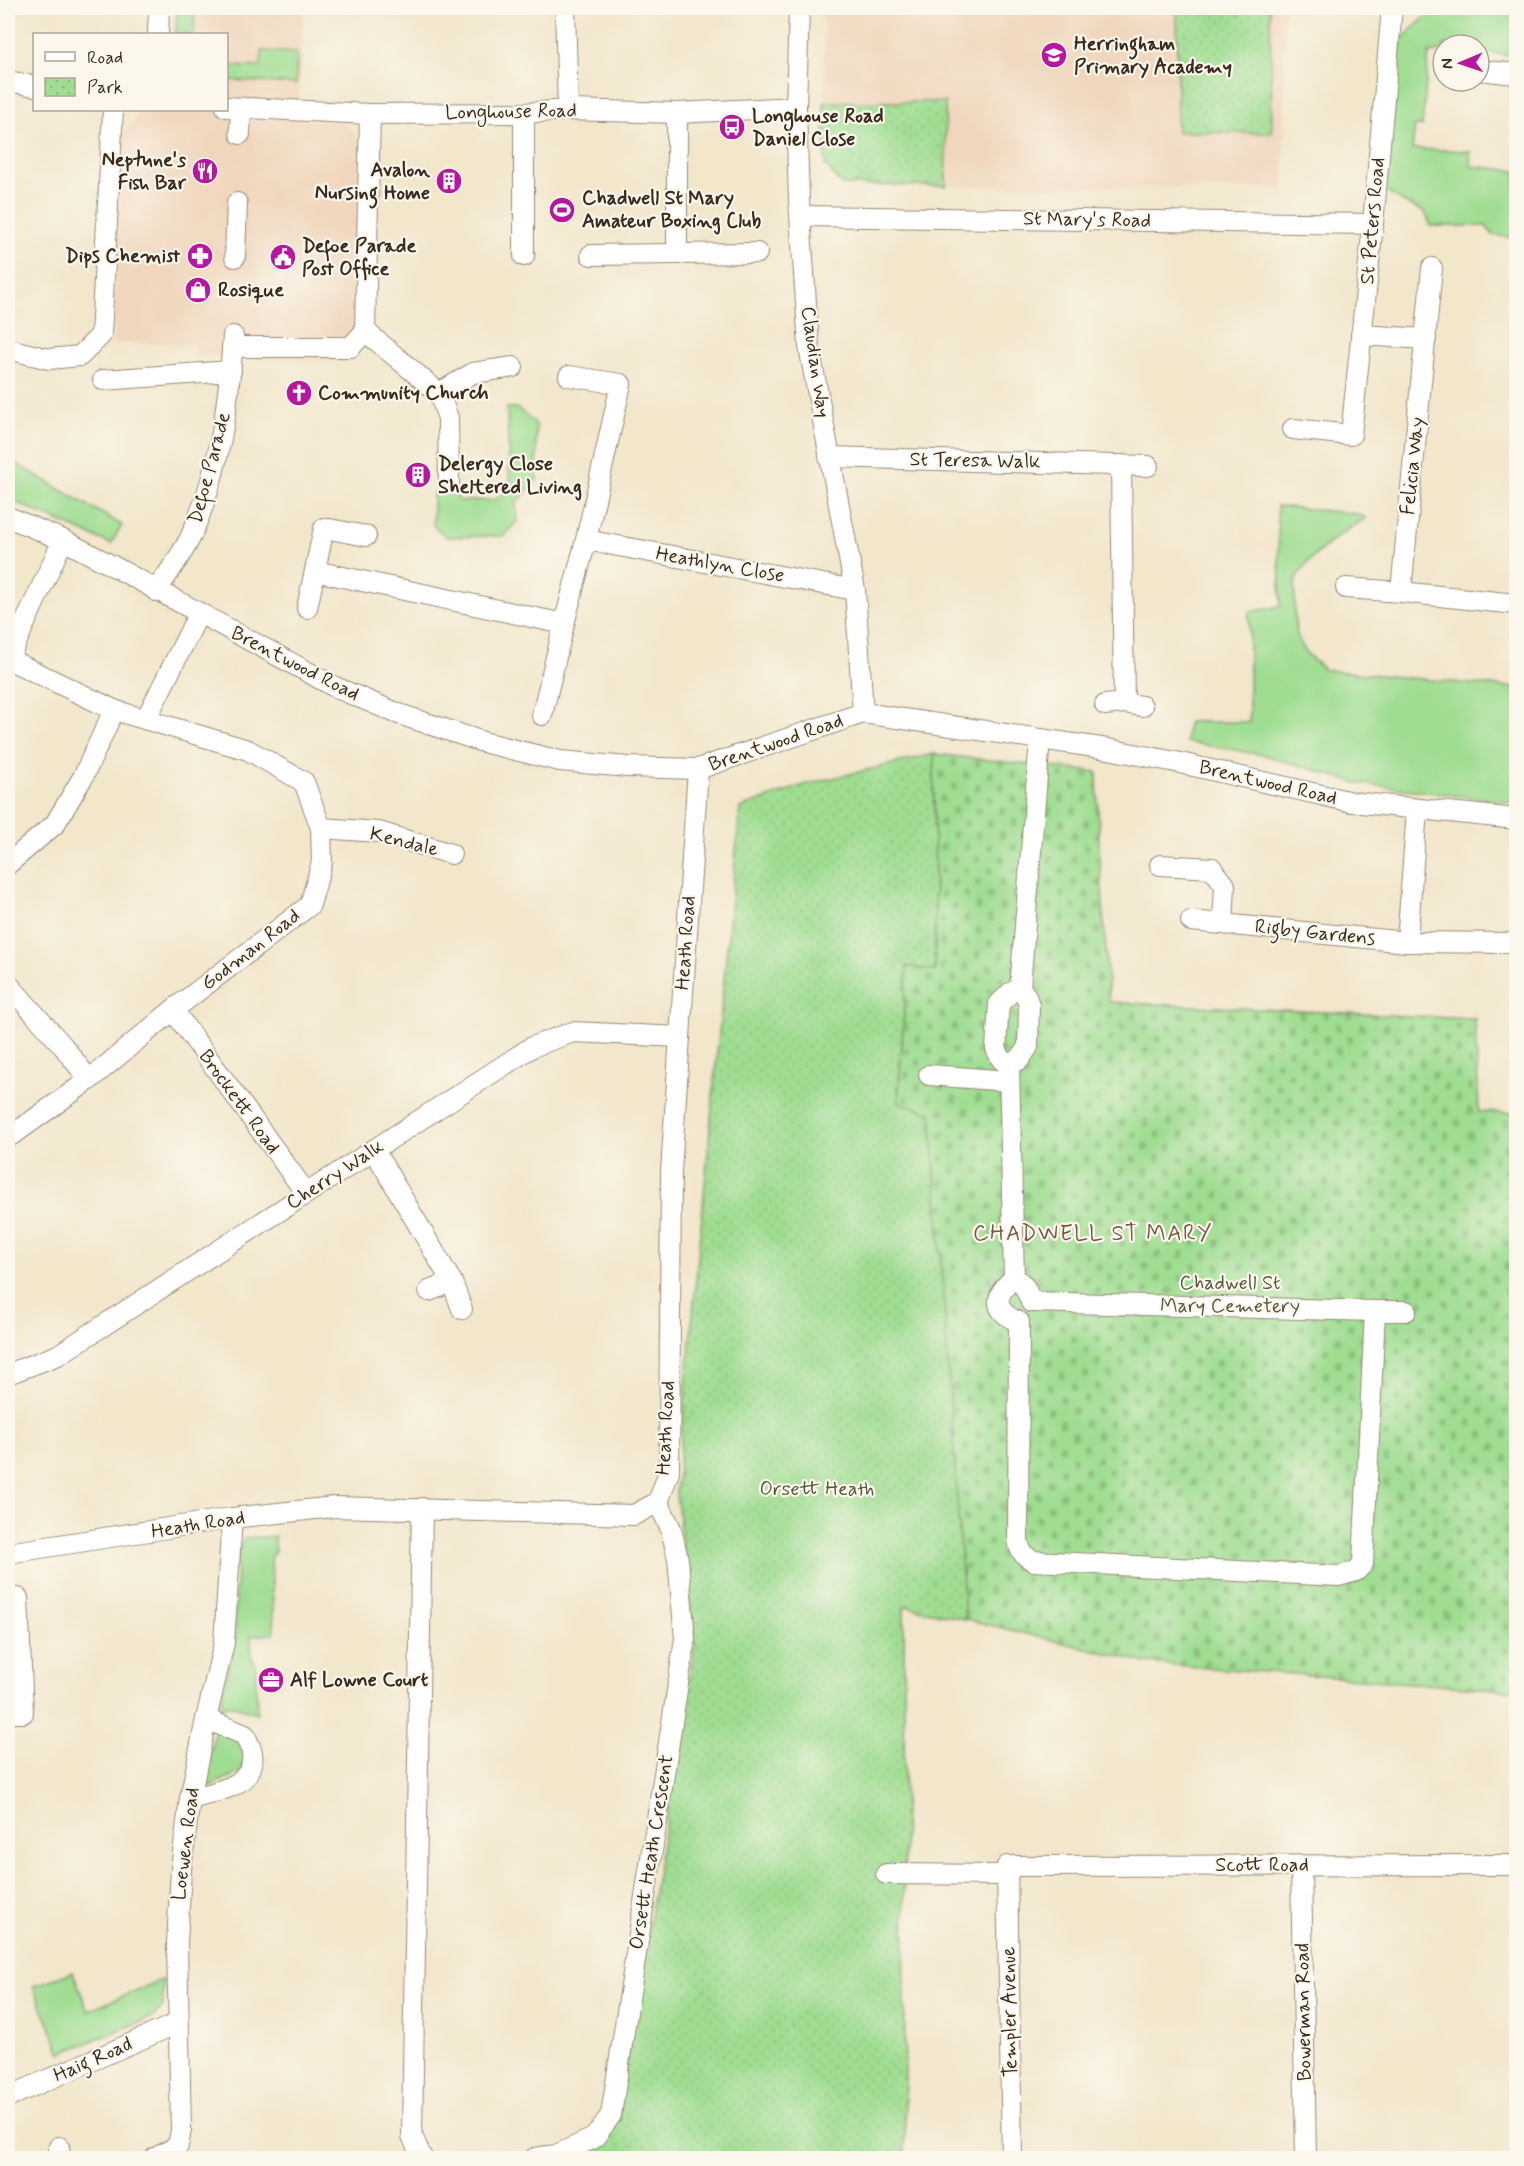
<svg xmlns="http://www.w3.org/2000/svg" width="1524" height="2166" font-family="Mynerve,sans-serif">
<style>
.built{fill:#f0d6bc}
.green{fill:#9fdd91;stroke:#6d8458;stroke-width:1.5}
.cemetery{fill:url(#cemetery-stones);stroke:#6d8458;stroke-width:1.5}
.park{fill:url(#park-dots);stroke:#6d8458;stroke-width:1.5}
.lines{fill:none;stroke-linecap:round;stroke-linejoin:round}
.minor-casing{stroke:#968874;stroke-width:22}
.minor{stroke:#fff;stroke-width:20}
.labels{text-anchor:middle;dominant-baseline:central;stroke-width:4.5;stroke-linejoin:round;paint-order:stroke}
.poi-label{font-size:20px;font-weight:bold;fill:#3b2a1e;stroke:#fbf7ec;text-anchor:start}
.street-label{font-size:20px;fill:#3b2a1e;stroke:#fbf7ec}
.park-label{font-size:20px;fill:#54573b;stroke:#fbf7ec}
.quarter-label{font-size:22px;letter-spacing:1.5px;fill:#7a5649;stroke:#fbf7ec}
</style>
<defs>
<pattern id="cemetery-stones" width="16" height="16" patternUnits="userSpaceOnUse" patternTransform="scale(1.5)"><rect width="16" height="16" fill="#9fdd91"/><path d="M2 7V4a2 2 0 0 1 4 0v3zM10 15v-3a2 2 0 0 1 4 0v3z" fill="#8abe7d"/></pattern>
<pattern id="park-dots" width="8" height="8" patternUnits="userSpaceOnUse" patternTransform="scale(1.5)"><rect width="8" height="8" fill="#9fdd91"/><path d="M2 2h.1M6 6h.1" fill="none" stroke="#8abe7d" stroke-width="1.8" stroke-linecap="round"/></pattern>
</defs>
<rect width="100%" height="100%" fill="#fbf7ec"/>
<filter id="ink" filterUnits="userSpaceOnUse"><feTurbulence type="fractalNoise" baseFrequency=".0167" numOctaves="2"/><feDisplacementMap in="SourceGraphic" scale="12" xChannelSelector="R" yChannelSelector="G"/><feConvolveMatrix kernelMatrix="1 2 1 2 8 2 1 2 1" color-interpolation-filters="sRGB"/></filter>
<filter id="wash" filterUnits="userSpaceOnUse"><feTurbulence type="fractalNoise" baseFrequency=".008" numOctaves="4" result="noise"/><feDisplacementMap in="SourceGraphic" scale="24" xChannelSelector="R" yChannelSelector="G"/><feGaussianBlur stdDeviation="1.35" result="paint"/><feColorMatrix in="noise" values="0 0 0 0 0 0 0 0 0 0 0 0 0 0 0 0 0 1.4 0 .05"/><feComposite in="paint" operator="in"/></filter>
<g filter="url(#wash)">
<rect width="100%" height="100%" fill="#f2e6cb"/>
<g class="built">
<polygon points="174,8 304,8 298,119 340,121 349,126 360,141 359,217 352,361 266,359 195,354 195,345 113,343 122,147 126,129 139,115 155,112 167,113 167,110 226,110 226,34 172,34"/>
<polygon points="824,8 1285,8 1284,189 842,185 825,165"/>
</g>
<g class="green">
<polygon points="177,8 195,8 194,34 176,34"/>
<polygon points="1435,8 1516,14 1516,56 1479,52 1479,45 1443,45 1443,51 1429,53 1422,126 1415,126 1412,149 1470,151 1471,166 1516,171 1516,238 1493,235 1486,226 1431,226 1425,212 1403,202 1385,190 1400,40"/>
<polygon points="262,51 297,53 296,84 227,80 227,66 261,67"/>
<polygon points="507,408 517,408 536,424 537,479 516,503 517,521 504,536 446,537 433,525 433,492 452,490 460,501 494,500 510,489"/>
<polygon points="8,459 122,525 111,544 8,499"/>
<path d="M1277,506L1358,514L1366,518C1343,532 1313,553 1298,575C1294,581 1295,590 1295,597C1293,632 1296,648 1325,670L1516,688V803L1357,783L1264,755L1186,742L1188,722H1249V612L1281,606Z"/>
<polygon points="275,1536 275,1551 271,1556 274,1634 251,1636 252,1661 255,1661 257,1713 227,1704 218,1715 235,1635 237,1555 240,1546 245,1538"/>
<polygon points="215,1730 236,1737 245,1757 241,1772 203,1789"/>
<polygon points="73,1972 88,2011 161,1980 163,1980 163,2006 153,2017 61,2053 33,1986"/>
</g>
<polygon class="cemetery" points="934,754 1097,772 1099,843 1109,1002 1475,1019 1479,1112 1516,1113 1516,1691 1147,1663 965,1619 931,1113 898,1102 907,966 935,970"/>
<g class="park">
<polygon points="1177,8 1270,8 1272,133 1177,132"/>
<polygon points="824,102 945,102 946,186 842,185 825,165"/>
<polygon points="934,754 935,971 907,966 898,1102 931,1113 965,1619 904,1606 905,2158 559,2158 605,2140 618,2115 695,1641 676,1494 740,808 804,785"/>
</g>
</g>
<g filter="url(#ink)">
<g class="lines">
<defs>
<g id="minor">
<polyline points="565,8 568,110"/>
<polyline points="799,8 796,107 799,200 809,347 855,590 863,713"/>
<polyline points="158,34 159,8"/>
<polyline points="1479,70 1516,74"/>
<polyline points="8,81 34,86"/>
<polyline points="226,107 370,114 524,113 568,110 677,113 796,107"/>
<polyline points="524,113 524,256"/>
<polyline points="370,114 365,331 439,393 448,418 449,483"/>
<polyline points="240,134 241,108"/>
<polyline points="801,216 1373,224"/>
<polyline points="677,254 677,113"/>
<polyline points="591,255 757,253"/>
<polyline points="235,257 237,203"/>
<polyline points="1432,268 1401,592 1516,604"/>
<polyline points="1361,335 1426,339"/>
<polyline points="232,347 351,347 365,331"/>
<polyline points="8,349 49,359 80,356 101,335 113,110"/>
<polyline points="103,380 231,371"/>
<polyline points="439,393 473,373 513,367"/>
<polyline points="1293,429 1351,435 1373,224 1392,8"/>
<polyline points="829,457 1148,466"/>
<polyline points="1121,465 1124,703"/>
<polyline points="8,517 63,540 113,566 337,688 399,714 483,742 560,761 628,767 698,769 863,713 1108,749 1176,762 1352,802 1516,819"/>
<polyline points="586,540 855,590"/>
<polyline points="315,571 564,624 586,540 621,384 569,376"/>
<polyline points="1346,588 1401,592"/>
<path d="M156,591C168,573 182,555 191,536C219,474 229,404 233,336"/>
<polyline points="307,608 324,528 366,536"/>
<polyline points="8,659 114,710 248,750 304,782 321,828 322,862 310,905 173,1010 89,1080 18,1131 8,1137"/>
<polyline points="8,660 63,540"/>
<polyline points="1105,705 1124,703 1142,706"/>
<polyline points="542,715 564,624"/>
<polyline points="146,719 199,613"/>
<polyline points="321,828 379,832 451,854"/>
<polyline points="8,864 55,824 83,777 114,710"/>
<polyline points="1160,865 1212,868 1225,885 1223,924"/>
<polyline points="1191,921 1407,942 1516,943"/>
<polyline points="1407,942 1417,810"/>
<polyline points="8,984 63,1046 89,1080"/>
<polyline points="173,1010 306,1193"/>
<polyline points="1009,1064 1019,1060 1028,1047 1029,1005 1026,996 1020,988"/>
<polyline points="929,1075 1009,1081"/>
<polyline points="374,1150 452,1282 462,1309"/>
<path d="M1014,1278C1025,1284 1027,1291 1031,1302L1375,1311L1363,1564L1356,1571L1339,1576L1034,1561C1024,1556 1020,1552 1018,1540L1019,1322C992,1311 994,1295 1014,1278L1009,1064L1002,1060L996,1049L999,1004L1010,993L1020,988L1040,739"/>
<polyline points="429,1291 452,1282"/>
<polyline points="1375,1311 1406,1311"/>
<polyline points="8,1374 58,1355 532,1047 573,1032 680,1037"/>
<polyline points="422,1508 412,2136 422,2158"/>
<polyline points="8,1553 232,1518 334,1507 634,1515 658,1502 669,1472 671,1171 698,769"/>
<polyline points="8,1713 23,1713 18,1598"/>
<path d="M190,1799C214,1792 257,1787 252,1753C251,1747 247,1740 245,1735L206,1719"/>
<polyline points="1301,1865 1306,2158"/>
<polyline points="886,1874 1008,1875"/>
<polyline points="8,2097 178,2023"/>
<polyline points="59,2147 60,2158"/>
<polyline points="155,2158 178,2146 181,2130 177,1943 181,1869 190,1799 206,1719 224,1643 232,1518"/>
<polyline points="535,2158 556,2155 594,2138 611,2115 685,1639 678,1559 671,1529 658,1502"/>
<polyline points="1012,2158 1007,1866 1516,1865"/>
</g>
</defs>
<use href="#minor" class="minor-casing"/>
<use href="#minor" class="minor"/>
</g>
</g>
<defs>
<symbol id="school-disc" viewBox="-11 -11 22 22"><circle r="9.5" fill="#b5179e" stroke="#fbf7ec"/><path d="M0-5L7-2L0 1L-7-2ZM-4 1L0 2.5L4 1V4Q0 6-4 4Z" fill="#fff"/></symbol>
<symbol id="bus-disc" viewBox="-11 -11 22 22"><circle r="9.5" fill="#b5179e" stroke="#fbf7ec"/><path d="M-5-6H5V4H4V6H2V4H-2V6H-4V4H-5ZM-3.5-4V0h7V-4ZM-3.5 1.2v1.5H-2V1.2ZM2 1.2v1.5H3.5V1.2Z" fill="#fff"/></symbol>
<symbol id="restaurant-disc" viewBox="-11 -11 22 22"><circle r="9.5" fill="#b5179e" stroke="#fbf7ec"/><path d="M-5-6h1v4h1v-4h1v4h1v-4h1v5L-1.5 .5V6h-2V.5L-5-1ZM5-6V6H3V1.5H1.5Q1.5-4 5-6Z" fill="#fff"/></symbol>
<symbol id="building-disc" viewBox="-11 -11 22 22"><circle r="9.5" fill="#b5179e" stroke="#fbf7ec"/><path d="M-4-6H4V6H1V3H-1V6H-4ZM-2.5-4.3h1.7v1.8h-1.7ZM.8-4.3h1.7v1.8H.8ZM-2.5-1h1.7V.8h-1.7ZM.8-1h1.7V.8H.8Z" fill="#fff"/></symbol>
<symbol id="stadium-disc" viewBox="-11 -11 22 22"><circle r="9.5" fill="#b5179e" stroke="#fbf7ec"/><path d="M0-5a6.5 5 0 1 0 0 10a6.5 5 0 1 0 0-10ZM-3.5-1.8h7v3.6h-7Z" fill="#fff"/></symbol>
<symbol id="pharmacy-disc" viewBox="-11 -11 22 22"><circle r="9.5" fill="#b5179e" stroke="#fbf7ec"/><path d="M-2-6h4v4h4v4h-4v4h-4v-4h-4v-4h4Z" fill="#fff"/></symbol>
<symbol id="civic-disc" viewBox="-11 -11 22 22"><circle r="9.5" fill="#b5179e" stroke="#fbf7ec"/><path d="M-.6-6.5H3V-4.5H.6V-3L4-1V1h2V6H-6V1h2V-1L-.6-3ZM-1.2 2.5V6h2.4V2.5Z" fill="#fff"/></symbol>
<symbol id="shop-disc" viewBox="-11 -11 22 22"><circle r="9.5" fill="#b5179e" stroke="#fbf7ec"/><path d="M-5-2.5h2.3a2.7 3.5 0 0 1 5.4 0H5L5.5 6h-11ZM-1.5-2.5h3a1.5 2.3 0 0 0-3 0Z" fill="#fff"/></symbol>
<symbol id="church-disc" viewBox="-11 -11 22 22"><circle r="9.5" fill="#b5179e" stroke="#fbf7ec"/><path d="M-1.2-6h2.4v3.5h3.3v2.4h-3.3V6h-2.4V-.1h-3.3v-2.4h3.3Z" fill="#fff"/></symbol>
<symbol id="office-disc" viewBox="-11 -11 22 22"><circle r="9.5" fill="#b5179e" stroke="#fbf7ec"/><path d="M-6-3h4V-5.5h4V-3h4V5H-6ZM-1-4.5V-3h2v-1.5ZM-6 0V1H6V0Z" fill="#fff"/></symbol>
</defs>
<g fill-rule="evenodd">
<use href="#school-disc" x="1039" y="40" width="30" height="30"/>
<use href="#bus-disc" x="717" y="112" width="30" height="30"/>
<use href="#restaurant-disc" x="190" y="156" width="30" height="30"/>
<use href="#building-disc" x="434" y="166" width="30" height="30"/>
<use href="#stadium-disc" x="547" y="195" width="30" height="30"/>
<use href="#pharmacy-disc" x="185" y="241" width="30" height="30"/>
<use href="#civic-disc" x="268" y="242" width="30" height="30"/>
<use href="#shop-disc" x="183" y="275" width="30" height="30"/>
<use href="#church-disc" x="284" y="378" width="30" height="30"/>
<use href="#building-disc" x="403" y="460" width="30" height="30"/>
<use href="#office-disc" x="256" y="1665" width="30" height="30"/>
</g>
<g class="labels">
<g class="poi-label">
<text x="1074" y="44">Herringham<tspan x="1074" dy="23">Primary Academy</tspan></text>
<text x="752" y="116">Longhouse Road<tspan x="752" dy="23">Daniel Close</tspan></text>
<text x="186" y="160" text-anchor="end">Neptune's<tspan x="186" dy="23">Fish Bar</tspan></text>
<text x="430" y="170" text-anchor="end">Avalon<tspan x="430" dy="23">Nursing Home</tspan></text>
<text x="582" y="198">Chadwell St Mary<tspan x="582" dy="23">Amateur Boxing Club</tspan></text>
<text x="302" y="246">Defoe Parade<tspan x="302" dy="23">Post Office</tspan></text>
<text x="180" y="256" text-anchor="end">Dips Chemist</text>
<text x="218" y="290">Rosique</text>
<text x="318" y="393">Community Church</text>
<text x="438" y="464">Delergy Close<tspan x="438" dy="23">Sheltered Living</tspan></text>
<text x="290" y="1680">Alf Lowne Court</text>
</g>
<g class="street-label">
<text transform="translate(511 112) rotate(-1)">Longhouse Road</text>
<text transform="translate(1087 220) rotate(1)">St Mary's Road</text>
<text transform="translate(1373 221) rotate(-85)">St Peters Road</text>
<text transform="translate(815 362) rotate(82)">Claudian Way</text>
<text transform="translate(975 461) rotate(1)">St Teresa Walk</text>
<text transform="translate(1413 466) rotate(-84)">Felicia Way</text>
<text transform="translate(210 468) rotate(-75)">Defoe Parade</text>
<text transform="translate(720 565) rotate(10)">Heathlyn Close</text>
<text transform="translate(295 664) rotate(27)">Brentwood Road</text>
<text transform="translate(776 743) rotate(-19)">Brentwood Road</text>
<text transform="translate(1268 783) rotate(13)">Brentwood Road</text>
<text transform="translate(404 842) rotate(14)">Kendale</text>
<text transform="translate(1315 933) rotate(6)">Rigby Gardens</text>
<text transform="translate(686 943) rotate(-86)">Heath Road</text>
<text transform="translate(251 950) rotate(-38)">Godman Road</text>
<text transform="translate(239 1102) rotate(54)">Brockett Road</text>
<text transform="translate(335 1175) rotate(-33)">Cherry Walk</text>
<text transform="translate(666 1428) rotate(-87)">Heath Road</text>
<text transform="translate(198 1525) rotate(-9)">Heath Road</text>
<text transform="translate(186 1844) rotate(-83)">Loewen Road</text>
<text transform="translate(652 1852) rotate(-81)">Orsett Heath Crescent</text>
<text x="1262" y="1865">Scott Road</text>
<text transform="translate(1010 2012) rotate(-91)">Templer Avenue</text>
<text transform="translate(1304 2012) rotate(-91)">Bowerman Road</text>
<text transform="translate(93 2060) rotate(-24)">Haig Road</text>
</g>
<g class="park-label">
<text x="1230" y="1283">Chadwell St<tspan x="1230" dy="23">Mary Cemetery</tspan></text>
<text x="817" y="1489">Orsett Heath</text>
</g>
<g class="quarter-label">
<text x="1093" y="1234">CHADWELL ST MARY</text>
</g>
</g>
<rect width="1524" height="2166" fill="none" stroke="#fbf7ec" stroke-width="30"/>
<rect x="33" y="33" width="195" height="78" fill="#fbf7ec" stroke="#aea59a" stroke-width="1.5"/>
<rect x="45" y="52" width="30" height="9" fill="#ffffff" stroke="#aea59a" stroke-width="1.5"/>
<text x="87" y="63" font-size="18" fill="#3b2a1e">Road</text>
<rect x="45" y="78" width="30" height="18" fill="url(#park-dots)" stroke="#aea59a" stroke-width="1.5"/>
<text x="87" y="93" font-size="18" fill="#3b2a1e">Park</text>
<g transform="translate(1461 63) rotate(268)"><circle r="28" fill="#fbf7ec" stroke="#aea59a" stroke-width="1.5"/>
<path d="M0-4.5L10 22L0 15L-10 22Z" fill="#b5179e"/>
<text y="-9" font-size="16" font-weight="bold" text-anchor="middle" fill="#3b2a1e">N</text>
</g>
</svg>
